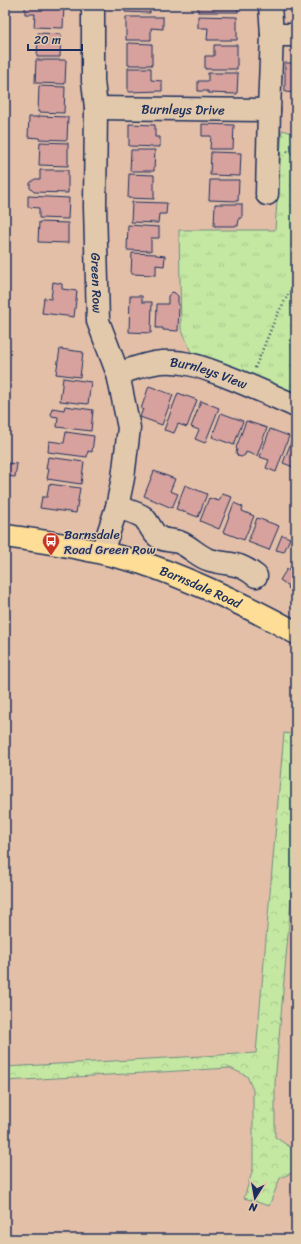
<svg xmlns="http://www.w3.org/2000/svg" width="301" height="1244" font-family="Sriracha,sans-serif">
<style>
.forest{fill:url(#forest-crowns);stroke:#708c80}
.park{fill:url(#park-tufts);stroke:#708c80}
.building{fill:#d7a29e;stroke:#1b2f5e}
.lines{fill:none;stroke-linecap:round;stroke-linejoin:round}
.minor-casing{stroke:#1b2f5e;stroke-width:25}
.major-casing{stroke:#1b2f5e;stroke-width:25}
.path{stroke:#1b2f5e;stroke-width:2.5;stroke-dasharray:1 3;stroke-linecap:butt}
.minor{stroke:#e3c9ab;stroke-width:22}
.major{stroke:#fedd96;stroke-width:22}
.labels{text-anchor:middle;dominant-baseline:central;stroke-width:3;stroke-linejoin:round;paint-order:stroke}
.street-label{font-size:13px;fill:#1b2f5e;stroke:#e3c9ab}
.poi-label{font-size:13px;fill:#1b2f5e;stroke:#e3c9ab;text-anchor:start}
</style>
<defs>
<pattern id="forest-crowns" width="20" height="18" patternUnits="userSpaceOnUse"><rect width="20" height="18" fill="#c4e8a2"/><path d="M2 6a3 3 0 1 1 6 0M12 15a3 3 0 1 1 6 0" fill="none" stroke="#a8c78e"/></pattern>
<pattern id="park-tufts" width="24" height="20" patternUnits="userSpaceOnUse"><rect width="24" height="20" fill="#c4e8a2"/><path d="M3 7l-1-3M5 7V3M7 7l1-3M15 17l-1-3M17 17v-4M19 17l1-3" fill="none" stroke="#a8c78e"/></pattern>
</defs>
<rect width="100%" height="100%" fill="#e3bfa8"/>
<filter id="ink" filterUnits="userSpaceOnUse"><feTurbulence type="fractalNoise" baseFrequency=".025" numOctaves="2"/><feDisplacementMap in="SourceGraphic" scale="8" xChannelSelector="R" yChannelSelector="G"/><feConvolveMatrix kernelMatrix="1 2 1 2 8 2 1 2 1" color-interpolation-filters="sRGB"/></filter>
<g filter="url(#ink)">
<polygon class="forest" points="284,733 296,735 296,843 275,1083 275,1137 296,1151 296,1171 280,1178 269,1206 244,1198 253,1169 253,1090 247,1076 230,1068 5,1081 5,1067 256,1053"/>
<polygon class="park" points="282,130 296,134 296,393 191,352 181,328 179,230 275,230"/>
<g class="building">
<polygon points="25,5 64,5 63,28 34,27 35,14 25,14"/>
<polygon points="125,5 150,5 150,13 125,12"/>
<rect x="198" y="5" width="40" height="7"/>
<polygon points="198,16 237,17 237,40 207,40 208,28 198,28"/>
<polygon points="126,17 163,17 163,29 151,28 151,40 126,40"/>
<polygon points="38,33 61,34 60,57 37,57"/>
<polygon points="128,43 152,44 152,65 128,65"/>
<polygon points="214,45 237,45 237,69 205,69 205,56 214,56"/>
<polygon points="36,60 66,60 65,84 35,83"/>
<polygon points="285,63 296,63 296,93 285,92"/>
<polygon points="128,68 151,68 151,80 162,81 162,91 128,92"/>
<polygon points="208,73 238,73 237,94 208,93 208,91 198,91 198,81 208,81"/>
<polygon points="39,86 65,87 64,113 38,112"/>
<polygon points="39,116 68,117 67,140 39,139 39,138 28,137 29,117 39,117"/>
<polygon points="129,124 155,125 155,137 160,137 160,147 129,146"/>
<polygon points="202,124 234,125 233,149 210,149 211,136 202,136"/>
<polygon points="40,142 68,143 68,166 39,165"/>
<polygon points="131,150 155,150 154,171 130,171"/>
<polygon points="211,152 241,153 240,176 210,175"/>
<polygon points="40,170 68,170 68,193 34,192 30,188 30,183 35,179 40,179"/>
<polygon points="129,174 154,175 154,199 128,198"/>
<polygon points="210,180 239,180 238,201 209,200"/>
<polygon points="28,196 69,198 68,219 39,218 39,208 28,207"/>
<polygon points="132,202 167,203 166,214 159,214 158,223 131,222"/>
<polygon points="215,204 242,204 242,218 239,218 238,226 214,226"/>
<polygon points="39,222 68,223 68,243 38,242"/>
<polygon points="128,225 159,227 159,238 151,238 151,251 127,250"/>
<polygon points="132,253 156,254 156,255 165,256 164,266 156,265 156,275 131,274"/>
<polygon points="53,282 62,284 62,289 77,291 74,317 42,313 44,298 51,299"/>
<polygon points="172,292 175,293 178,296 178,304 179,304 178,331 163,330 163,328 156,328 157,304 168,304 168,296"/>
<polygon points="130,296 142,296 142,302 152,302 151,333 129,332"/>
<polygon points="60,349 83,352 80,377 56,374"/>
<polygon points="63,378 91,382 88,404 60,401"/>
<polygon points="149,386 173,395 162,425 140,417 143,409 141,409"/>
<polygon points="178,393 197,400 187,427 178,424 174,433 164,430"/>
<polygon points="201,401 219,408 205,443 195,439 199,430 191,427"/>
<polygon points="65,406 93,410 91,431 57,427 58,417 51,416 52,408 64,410"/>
<polygon points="221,413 243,421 234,445 212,437"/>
<polygon points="246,421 267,428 257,456 246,452 245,455 241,457 238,456 236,453 237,449 236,448"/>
<polygon points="270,429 289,436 276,472 266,468 269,460 260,457"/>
<polygon points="66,432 94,436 92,452 88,451 87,457 48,452 49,441 64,443"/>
<polygon points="293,437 296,439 296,468 283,463"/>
<polygon points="48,457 84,462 81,484 47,479 49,469 46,469"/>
<polygon points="8,463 17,464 15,477 6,476"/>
<polygon points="154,471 175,479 170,491 178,494 172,508 144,496"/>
<polygon points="49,484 80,488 76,513 40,508 42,497 47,497"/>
<polygon points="185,485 207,494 198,517 176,509"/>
<polygon points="222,494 232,497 219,529 200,521 209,498 219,501"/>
<polygon points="234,503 243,507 242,511 254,516 244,540 223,532"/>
<polygon points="257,518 279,526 269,550 248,542"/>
<polygon points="282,535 290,538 284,552 276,550"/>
<polygon points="293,563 296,565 296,593 288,588 289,586 280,580 287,569 289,570"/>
</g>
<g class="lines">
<defs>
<g id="minor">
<path id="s1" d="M93,5V81L96,108L95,206L98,321L118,374L129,428L123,478L117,507L102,552"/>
<polyline points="272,35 296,35"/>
<path id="s2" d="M96,108L269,110L272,35L270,5"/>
<polyline points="267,194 269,110"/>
<path id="s3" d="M118,374C132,369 147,363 162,362C186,360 206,369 228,377C251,386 273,396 296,406"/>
<path d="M117,507C125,510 136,512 143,517C150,523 151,533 160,538C166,541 175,540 181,543C192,548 199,557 210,560C232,566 237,561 256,576"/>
</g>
<g id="major">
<path id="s4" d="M5,536C51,542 97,550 142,563C164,570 185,579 206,588C237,602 267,616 296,633"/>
</g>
</defs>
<use href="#minor" class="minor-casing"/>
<use href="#major" class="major-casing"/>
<g class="path">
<polyline points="287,151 296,158"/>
<polyline points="255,368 276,317 296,280"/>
</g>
<use href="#minor" class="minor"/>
<use href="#major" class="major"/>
</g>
</g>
<defs>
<symbol id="bus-pin" viewBox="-11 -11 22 30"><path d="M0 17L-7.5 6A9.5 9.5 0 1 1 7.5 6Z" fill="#c8321e" stroke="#e3c9ab"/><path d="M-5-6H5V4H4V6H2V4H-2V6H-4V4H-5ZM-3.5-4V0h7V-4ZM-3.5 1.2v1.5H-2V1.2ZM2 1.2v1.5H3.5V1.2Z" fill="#fff"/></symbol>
</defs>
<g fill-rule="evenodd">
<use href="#bus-pin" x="41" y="531" width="20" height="27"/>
</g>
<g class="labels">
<g class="street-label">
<text stroke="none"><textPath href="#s2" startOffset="87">Burnleys Drive</textPath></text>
<text stroke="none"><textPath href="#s1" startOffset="278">Green Row</textPath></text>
<text stroke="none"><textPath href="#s3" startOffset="94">Burnleys View</textPath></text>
<text stroke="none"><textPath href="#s4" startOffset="203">Barnsdale Road</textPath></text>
</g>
<g class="poi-label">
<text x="64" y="534">Barnsdale<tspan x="64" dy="15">Road Green Row</tspan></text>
</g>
</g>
<rect width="301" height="1244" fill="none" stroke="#e3c9ab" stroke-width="20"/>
<rect x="10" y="10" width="281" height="1224" fill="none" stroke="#1b2f5e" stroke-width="1.5" filter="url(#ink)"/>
<g transform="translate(255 1198) rotate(191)" stroke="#e3c9ab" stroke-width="3" paint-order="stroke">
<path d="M0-3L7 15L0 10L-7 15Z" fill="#1b2f5e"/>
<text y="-6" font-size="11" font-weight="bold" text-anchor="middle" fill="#1b2f5e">N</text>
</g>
<path d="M28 44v6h54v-6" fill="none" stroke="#1b2f5e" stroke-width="2"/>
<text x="34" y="44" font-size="12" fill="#1b2f5e" stroke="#e3c9ab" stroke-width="3" paint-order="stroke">20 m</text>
</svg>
